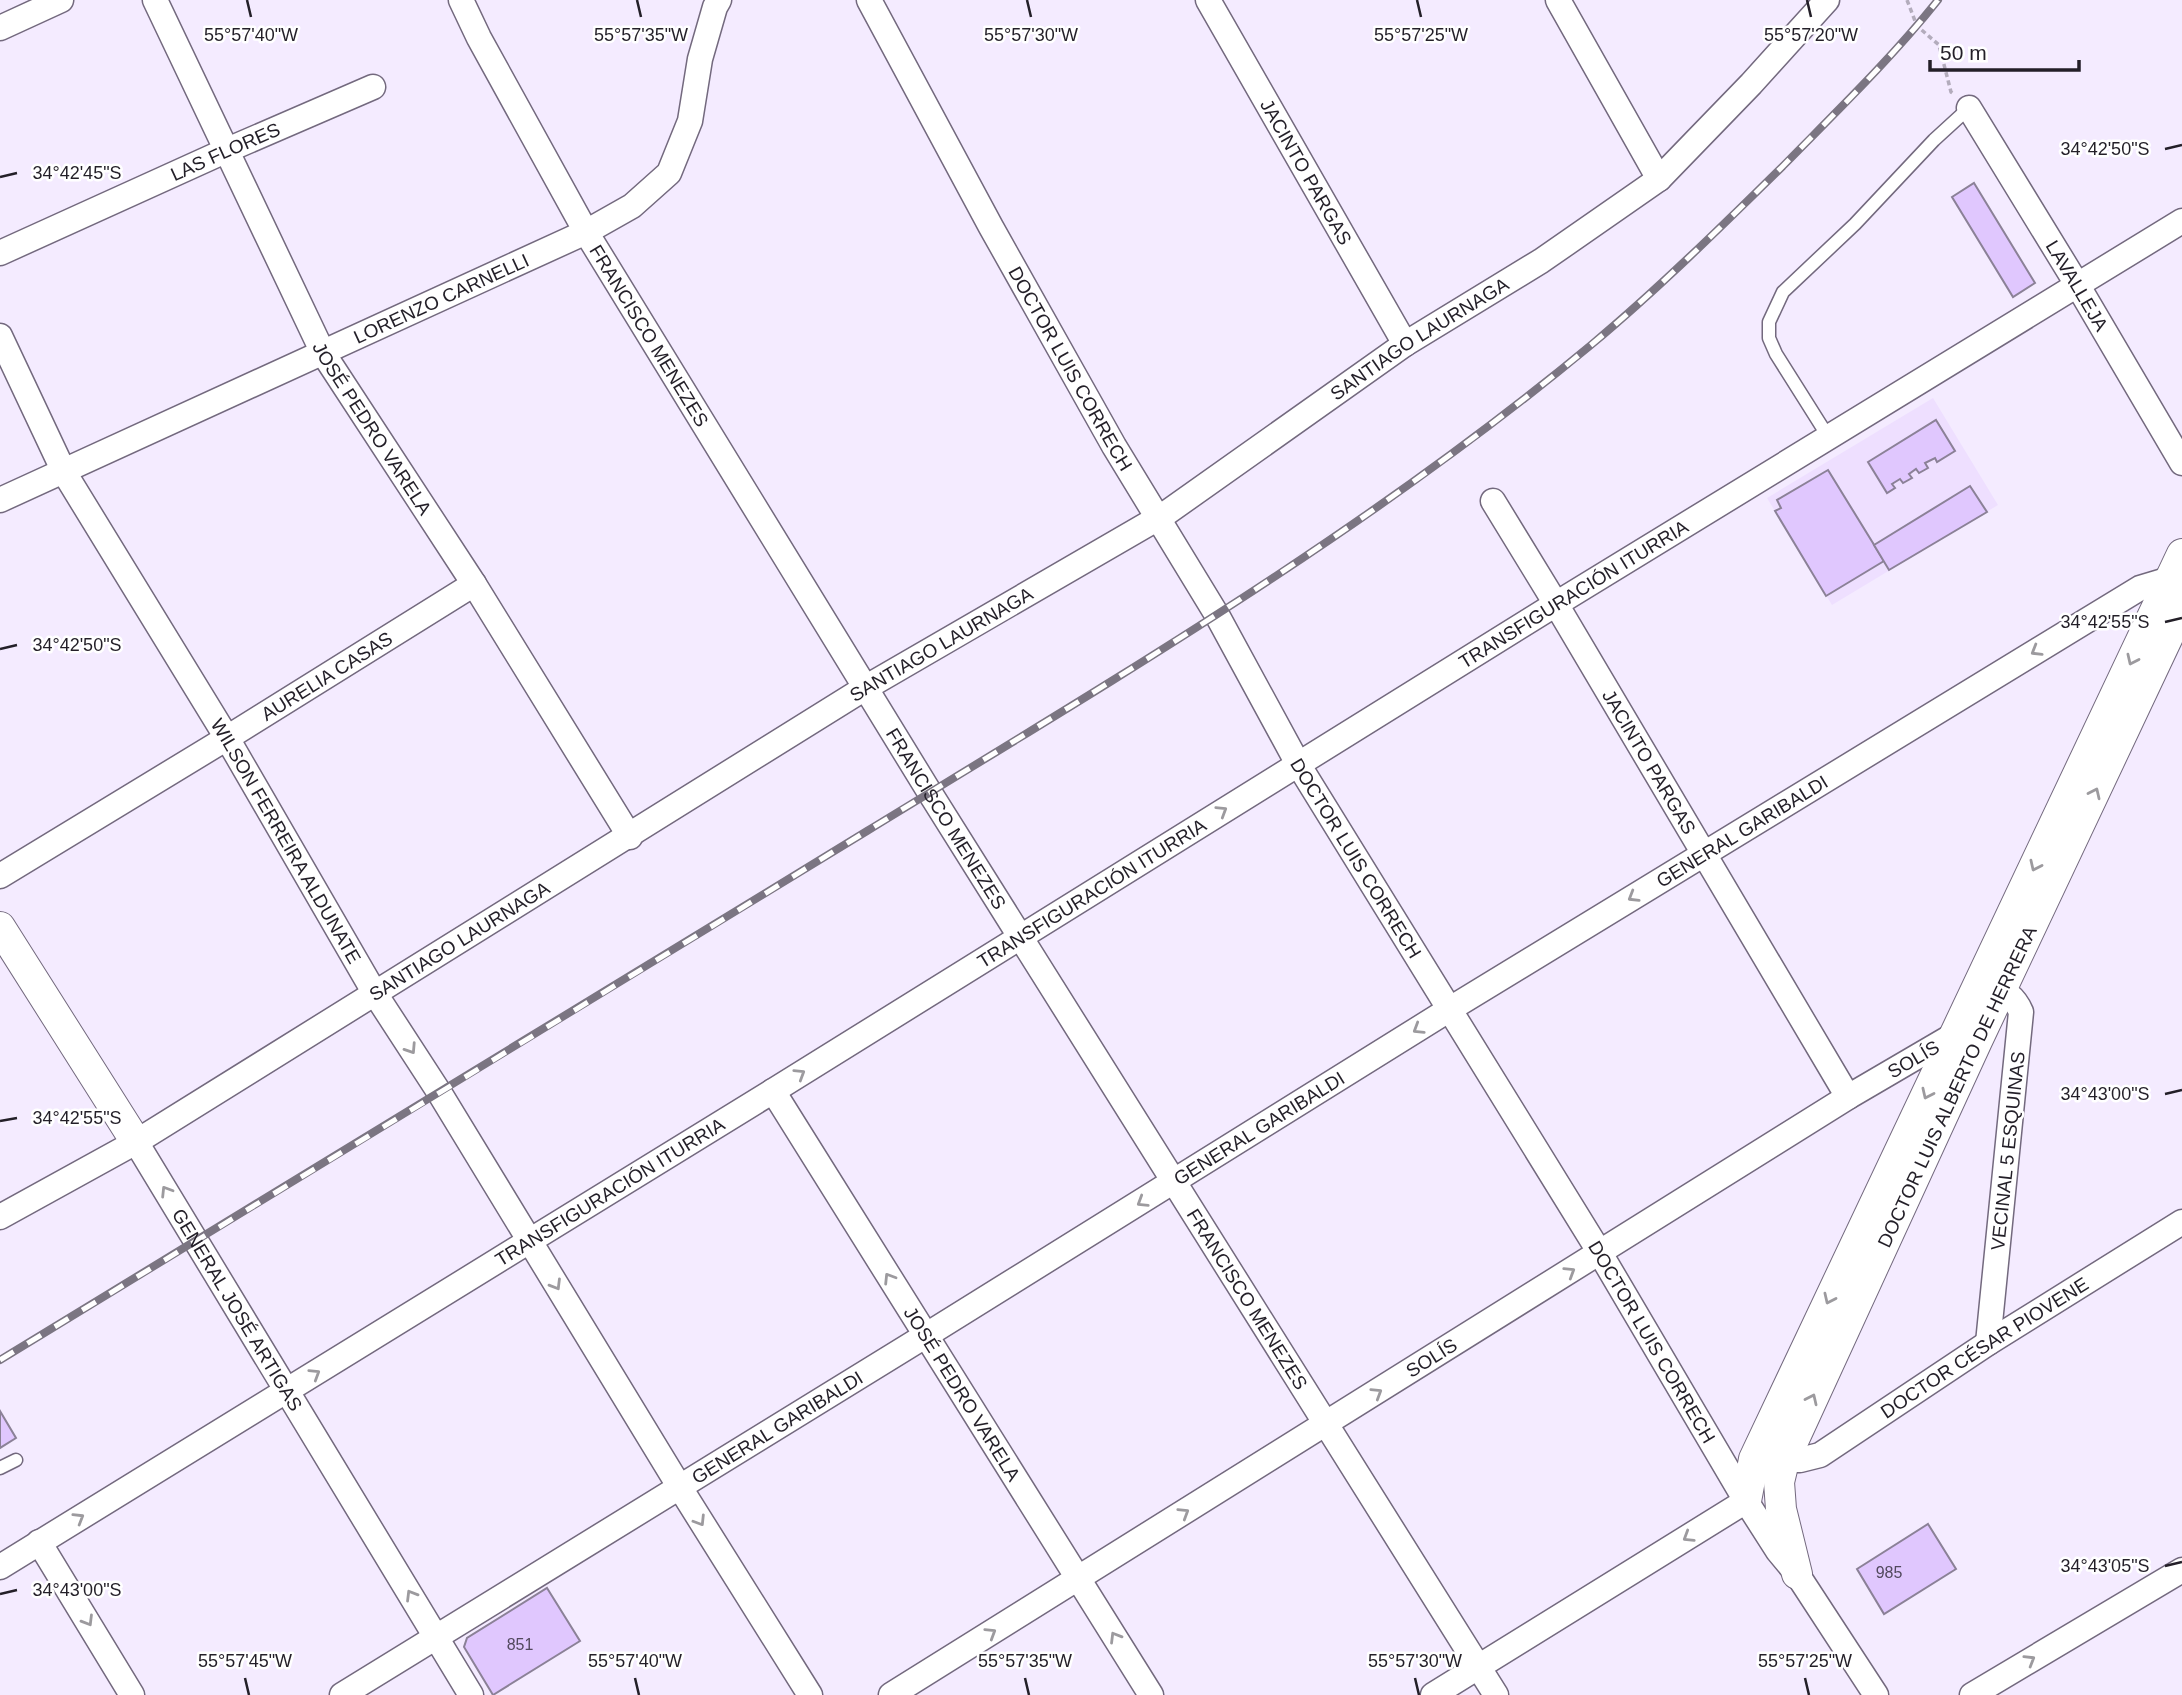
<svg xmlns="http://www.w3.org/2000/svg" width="2182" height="1695" font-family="Helvetica,sans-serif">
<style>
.built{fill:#eedfff}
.building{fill:#e0c7fe;stroke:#8b8197;stroke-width:2}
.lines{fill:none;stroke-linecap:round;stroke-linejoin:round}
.service-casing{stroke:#73697e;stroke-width:15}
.minor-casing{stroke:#73697e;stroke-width:27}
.tertiary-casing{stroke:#73697e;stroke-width:32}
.path{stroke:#b3acbc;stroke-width:3.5;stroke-dasharray:5 3.5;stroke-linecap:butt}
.service{stroke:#fff;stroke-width:12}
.minor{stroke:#fff;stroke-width:24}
.tertiary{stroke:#fff;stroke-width:30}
.rail-casing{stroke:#7b7582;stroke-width:8}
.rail{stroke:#fff;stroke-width:5;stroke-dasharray:16;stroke-linecap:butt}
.oneway{stroke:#9c9a9e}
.ticks{fill:none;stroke:#231f28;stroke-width:2.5}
.labels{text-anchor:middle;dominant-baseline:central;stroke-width:5;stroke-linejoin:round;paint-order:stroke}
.number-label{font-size:16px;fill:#52495e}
.street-label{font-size:19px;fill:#231f28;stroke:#fff}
.ticks-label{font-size:18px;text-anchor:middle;fill:#231f28;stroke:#fff;stroke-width:5;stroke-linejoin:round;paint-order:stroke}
</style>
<rect width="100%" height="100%" fill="#f4ebff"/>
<polygon class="built" points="1933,398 1998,505 1832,605 1767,498"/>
<g class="building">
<polygon points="1974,183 2035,283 2013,297 1952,197"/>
<polygon points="1936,420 1955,451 1937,462 1935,458 1925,463 1928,468 1919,473 1916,469 1909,474 1912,478 1903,483 1900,479 1892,484 1895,488 1887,493 1868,462"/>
<polygon points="1828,470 1884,561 1826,596 1775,511 1781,508 1777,500"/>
<polygon points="1970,486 1987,512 1889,570 1874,545"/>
<polygon points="0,1411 16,1438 0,1448"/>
<polygon points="1928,1524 1956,1569 1884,1614 1857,1569"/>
<polygon points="547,1588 580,1641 493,1695 464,1647 467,1638"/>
</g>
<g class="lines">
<defs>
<g id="service">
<polyline points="1829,438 1776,354 1769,338 1769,322 1783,292 1855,224 1934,140 1969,108"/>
<polyline points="0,1468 16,1460"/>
</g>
<g id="minor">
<path id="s1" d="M155,0L323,353L474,584L630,837"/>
<path id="s2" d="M461,0L479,38L586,232L930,793L1496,1695"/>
<path id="s3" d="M869,0L991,227L1114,446L1217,615L1298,764L1600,1253L1746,1501L1778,1551L1797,1574L1876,1695"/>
<path id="s4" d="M1208,0L1405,344"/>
<polyline points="1558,0 1659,179"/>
<polyline points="0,28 61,0"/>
<path id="s5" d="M1969,108L2078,286L2182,463"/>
<path id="s6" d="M0,253L225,151L373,87"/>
<path id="s7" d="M0,336L64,472L227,738L374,992L439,1092L679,1486L810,1695"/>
<path id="s8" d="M0,500L586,232L632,206L669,173L690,121L700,59L715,7L719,0"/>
<path id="s9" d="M1493,501L1556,604L1848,1097"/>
<path id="s10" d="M0,876L227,738L474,584"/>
<path d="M1986,982C2002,990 2014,995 2021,1012L1988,1343"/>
<path id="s11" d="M773,1091L1151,1695"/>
<path id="s12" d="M136,1142L471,1695"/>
<path id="s13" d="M0,1217L136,1142L865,688L1165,514L1405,344L1541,261L1659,179L1751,84L1827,0"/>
<path id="s14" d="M1769,1460H1800L1820,1455L1988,1343L2182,1222"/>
<polyline points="39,1542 132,1695"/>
<path id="s15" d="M0,1567L773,1091L1556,604L2182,221"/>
<path id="s16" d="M342,1695L925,1336L1450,1009L2140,588L2170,579L2181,584"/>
<path id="s17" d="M891,1695L1848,1097L1954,1035L1962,1037"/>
<polyline points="1433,1695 1746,1501"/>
<polyline points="1972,1695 2182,1570"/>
</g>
<g id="tertiary">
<polyline points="0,927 136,1142"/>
<polyline points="1746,1501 1754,1459 2182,554"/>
<path id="s18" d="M1797,1574L1781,1509L1779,1482L1784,1461L1977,1041L2182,607"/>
</g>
</defs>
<use href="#service" class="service-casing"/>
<use href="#minor" class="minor-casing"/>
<use href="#tertiary" class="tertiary-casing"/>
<polyline class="path" points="1907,0 1917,26 1939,45 1951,92 1955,95"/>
<use href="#service" class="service"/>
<use href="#minor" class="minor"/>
<use href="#tertiary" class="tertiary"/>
<defs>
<path id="rail" d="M0,1360C290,1184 579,1008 867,831C1115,679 1367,531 1591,345C1658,289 1721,227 1783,166C1836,112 1891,59 1938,0"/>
</defs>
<use href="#rail" class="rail-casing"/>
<use href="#rail" class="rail"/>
</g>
<defs><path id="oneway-chevron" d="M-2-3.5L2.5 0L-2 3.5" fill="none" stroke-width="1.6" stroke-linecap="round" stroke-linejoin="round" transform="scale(1.75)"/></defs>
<g class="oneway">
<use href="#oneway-chevron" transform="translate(2036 651) rotate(149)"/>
<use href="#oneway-chevron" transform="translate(2132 660) rotate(115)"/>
<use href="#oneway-chevron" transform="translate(2095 793) rotate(-65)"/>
<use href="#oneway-chevron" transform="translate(1222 811) rotate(-32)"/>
<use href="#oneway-chevron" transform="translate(2035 866) rotate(115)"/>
<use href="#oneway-chevron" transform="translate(1633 897) rotate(149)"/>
<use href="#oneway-chevron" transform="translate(1418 1029) rotate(148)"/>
<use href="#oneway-chevron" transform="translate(411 1049) rotate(57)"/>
<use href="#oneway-chevron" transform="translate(800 1074) rotate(-32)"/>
<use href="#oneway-chevron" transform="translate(1927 1094) rotate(115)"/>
<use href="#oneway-chevron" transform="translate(166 1191) rotate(-122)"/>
<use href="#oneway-chevron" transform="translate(1142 1202) rotate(148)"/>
<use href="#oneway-chevron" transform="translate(1570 1272) rotate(-32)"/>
<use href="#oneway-chevron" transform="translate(889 1278) rotate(-122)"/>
<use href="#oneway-chevron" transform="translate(556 1285) rotate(59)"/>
<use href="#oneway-chevron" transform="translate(1829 1299) rotate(115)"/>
<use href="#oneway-chevron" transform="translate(315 1374) rotate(-32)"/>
<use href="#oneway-chevron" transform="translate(1377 1393) rotate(-32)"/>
<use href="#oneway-chevron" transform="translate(1812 1399) rotate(-65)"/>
<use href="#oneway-chevron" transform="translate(1184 1513) rotate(-32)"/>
<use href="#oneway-chevron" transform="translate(79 1518) rotate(-31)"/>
<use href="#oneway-chevron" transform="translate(700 1521) rotate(58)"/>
<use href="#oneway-chevron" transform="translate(1688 1537) rotate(148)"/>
<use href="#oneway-chevron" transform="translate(411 1595) rotate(-121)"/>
<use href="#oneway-chevron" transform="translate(88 1621) rotate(59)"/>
<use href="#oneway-chevron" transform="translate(991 1633) rotate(-32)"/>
<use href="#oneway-chevron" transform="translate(1115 1637) rotate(-121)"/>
<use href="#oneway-chevron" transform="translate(2030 1660) rotate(-31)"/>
</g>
<path class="ticks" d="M247,0L251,17M637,0L641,17M1027,0L1031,17M1417,0L1421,17M1807,0L1811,17M2165,149L2182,145M0,177L17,173M2165,622L2182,618M0,649L17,645M2165,1094L2182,1090M0,1121L17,1118M2165,1566L2182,1562M0,1594L17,1590M245,1678L249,1695M635,1678L639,1695M1025,1678L1029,1695M1415,1678L1419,1695M1805,1678L1809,1695"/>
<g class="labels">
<g class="number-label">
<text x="1889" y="1572">985</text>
<text x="520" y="1644">851</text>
</g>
<g class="street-label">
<text stroke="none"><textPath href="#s6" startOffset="247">LAS FLORES</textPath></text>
<text stroke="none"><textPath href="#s4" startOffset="198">JACINTO PARGAS</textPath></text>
<text stroke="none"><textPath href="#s5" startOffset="208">LAVALLEJA</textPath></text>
<text stroke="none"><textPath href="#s8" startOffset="485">LORENZO CARNELLI</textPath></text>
<text stroke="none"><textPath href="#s2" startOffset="385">FRANCISCO MENEZES</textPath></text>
<text stroke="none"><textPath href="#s13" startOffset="1670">SANTIAGO LAURNAGA</textPath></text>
<text stroke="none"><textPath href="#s3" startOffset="420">DOCTOR LUIS CORRECH</textPath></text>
<text stroke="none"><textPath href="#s1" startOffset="481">JOSÉ PEDRO VARELA</textPath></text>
<text stroke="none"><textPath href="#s15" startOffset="1850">TRANSFIGURACIÓN ITURRIA</textPath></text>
<text stroke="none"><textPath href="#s13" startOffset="1102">SANTIAGO LAURNAGA</textPath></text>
<text stroke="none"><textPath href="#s10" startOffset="383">AURELIA CASAS</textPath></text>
<text stroke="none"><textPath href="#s9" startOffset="304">JACINTO PARGAS</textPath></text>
<text stroke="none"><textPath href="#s2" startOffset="952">FRANCISCO MENEZES</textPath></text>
<text stroke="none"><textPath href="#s16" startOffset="1645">GENERAL GARIBALDI</textPath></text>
<text stroke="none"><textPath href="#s7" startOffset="581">WILSON FERREIRA ALDUNATE</textPath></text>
<text stroke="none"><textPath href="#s3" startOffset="987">DOCTOR LUIS CORRECH</textPath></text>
<text stroke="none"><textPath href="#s15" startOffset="1283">TRANSFIGURACIÓN ITURRIA</textPath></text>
<text stroke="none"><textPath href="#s13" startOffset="536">SANTIAGO LAURNAGA</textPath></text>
<text stroke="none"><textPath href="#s17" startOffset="1204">SOLÍS</textPath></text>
<text stroke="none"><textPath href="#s18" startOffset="528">DOCTOR LUIS ALBERTO DE HERRERA</textPath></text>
<text stroke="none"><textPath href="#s16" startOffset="1078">GENERAL GARIBALDI</textPath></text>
<text transform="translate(2008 1151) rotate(-84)">VECINAL 5 ESQUINAS</text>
<text stroke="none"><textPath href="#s15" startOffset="716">TRANSFIGURACIÓN ITURRIA</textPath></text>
<text stroke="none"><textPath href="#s2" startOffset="1519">FRANCISCO MENEZES</textPath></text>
<text stroke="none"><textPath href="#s12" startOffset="196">GENERAL JOSÉ ARTIGAS</textPath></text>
<text stroke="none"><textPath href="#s3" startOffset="1554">DOCTOR LUIS CORRECH</textPath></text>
<text stroke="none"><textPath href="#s14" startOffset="248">DOCTOR CÉSAR PIOVENE</textPath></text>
<text stroke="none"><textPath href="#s17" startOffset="637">SOLÍS</textPath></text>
<text stroke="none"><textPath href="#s11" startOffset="357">JOSÉ PEDRO VARELA</textPath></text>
<text stroke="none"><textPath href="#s16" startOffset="511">GENERAL GARIBALDI</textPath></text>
</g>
</g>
<g class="ticks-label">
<text x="251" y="41">55°57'40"W</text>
<text x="641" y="41">55°57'35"W</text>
<text x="1031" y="41">55°57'30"W</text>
<text x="1421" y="41">55°57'25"W</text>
<text x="1811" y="41">55°57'20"W</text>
<text x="2105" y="155">34°42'50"S</text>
<text x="77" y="179">34°42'45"S</text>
<text x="2105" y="628">34°42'55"S</text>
<text x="77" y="651">34°42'50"S</text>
<text x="2105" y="1100">34°43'00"S</text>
<text x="77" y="1124">34°42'55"S</text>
<text x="2105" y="1572">34°43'05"S</text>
<text x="77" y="1596">34°43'00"S</text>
<text x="245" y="1667">55°57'45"W</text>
<text x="635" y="1667">55°57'40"W</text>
<text x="1025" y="1667">55°57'35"W</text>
<text x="1415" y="1667">55°57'30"W</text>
<text x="1805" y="1667">55°57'25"W</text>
</g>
<path d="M1930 60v10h149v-10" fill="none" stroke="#231f28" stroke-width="3.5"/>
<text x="1940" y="60" font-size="21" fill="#231f28" stroke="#ffffff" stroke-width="5" paint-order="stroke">50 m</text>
</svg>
